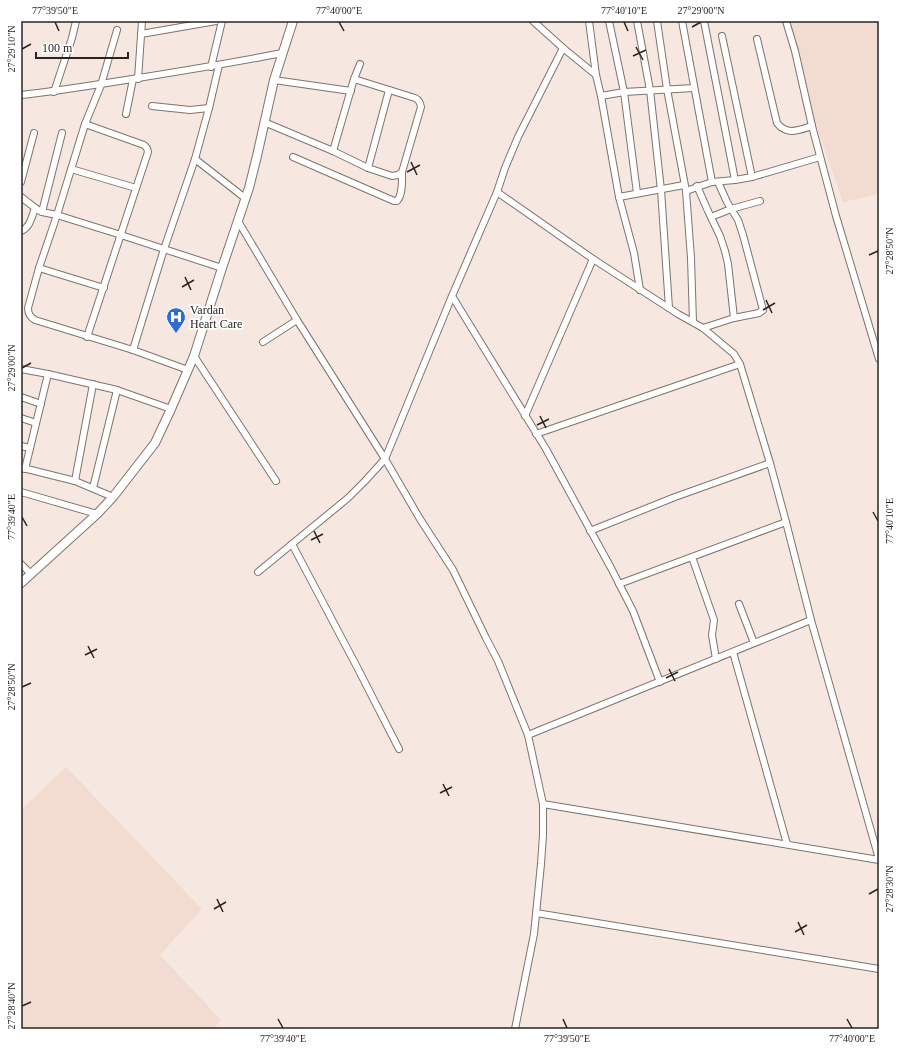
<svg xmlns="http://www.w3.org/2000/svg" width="900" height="1050" font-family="Georgia,serif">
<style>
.built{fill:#f2dcd1}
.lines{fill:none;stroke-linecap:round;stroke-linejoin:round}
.minor-casing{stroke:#7f736c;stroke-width:8}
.tertiary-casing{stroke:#7f736c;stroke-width:10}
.minor{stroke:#fff;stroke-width:6}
.tertiary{stroke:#fff;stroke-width:8}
.ticks{fill:none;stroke:#292421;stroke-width:1.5}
.labels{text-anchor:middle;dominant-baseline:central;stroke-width:3.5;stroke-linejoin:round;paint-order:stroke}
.poi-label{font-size:12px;fill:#292421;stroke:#fff;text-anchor:start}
.neatline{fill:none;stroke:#292421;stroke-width:1.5}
.ticks-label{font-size:10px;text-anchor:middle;fill:#292421}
</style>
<rect width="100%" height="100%" fill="#f6e8e0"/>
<g class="built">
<polygon points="788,21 879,21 879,194 843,202 815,122"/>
<polygon points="66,767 202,909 160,955 221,1020 214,1029 21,1029 21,810"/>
</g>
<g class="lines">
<defs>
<g id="minor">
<polyline points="533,21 563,48 596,75"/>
<polyline points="589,21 596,75 601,96 619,197 634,253 640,290"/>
<polyline points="609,21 624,92 637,193"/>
<polyline points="637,21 650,90 661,190 669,308"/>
<polyline points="657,21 667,89 686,191 691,258 693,322"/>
<polyline points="682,21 712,182"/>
<polyline points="704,21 735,180"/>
<polyline points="786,21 795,51 812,126 836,216 879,359"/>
<path d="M117,30L101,85L85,124L57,215L39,268L28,308C28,314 30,317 35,320L133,350L188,370"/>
<polyline points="141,34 216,21"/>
<polyline points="722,36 752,177"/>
<path d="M757,39L777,123C787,136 799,130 812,126"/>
<polyline points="211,67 222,21"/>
<polyline points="138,79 142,21"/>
<polyline points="274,80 351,91"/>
<polyline points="54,92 72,38 76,21"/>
<path d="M21,95C58,91 95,85 132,79C182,71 232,63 282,53"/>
<polyline points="601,96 624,92 694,88"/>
<polyline points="152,106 190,110 209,108"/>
<polyline points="126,114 133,79"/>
<path d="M264,122L333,151L368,168L392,176L398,175L402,172L421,107C420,102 419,100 415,98L354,79"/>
<polyline points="85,124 144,145 147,148 148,152 87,337"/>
<polyline points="333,151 354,79 360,64"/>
<path d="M293,157L394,201H397C403,194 402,181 402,172"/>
<polyline points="195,159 245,198"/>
<polyline points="368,168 389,90"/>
<polyline points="71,169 136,188"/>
<polyline points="21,182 34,133"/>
<polyline points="697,186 708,211 720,236 725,251 728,264 734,318"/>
<polyline points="686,191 712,182 735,180 752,177 820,157"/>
<polyline points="497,192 593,259 678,314 703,328 734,354 740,364 770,463 786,522 811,620 879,859"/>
<polyline points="21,197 38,210 42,212 57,215 121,235 222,268"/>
<polyline points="619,197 684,185"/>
<polyline points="42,212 62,133"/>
<polyline points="711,217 731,209 760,201"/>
<polyline points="238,221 297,320 385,459 420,519 453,570 486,638 498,661 528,735 543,804 543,835 541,864 534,934 515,1029"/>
<path d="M21,231C30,228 32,216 35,208"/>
<polyline points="39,268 104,288"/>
<polyline points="452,296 546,449 611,568 633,611 660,682"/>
<polyline points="703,328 734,318 759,313 763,310 743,235 738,220 727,202 718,182"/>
<polyline points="263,342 297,320"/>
<polyline points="133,350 164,249 195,159 209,108 219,65"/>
<polyline points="194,356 276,481"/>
<polyline points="21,369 48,374 117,390 171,409"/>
<polyline points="21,397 41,404"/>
<polyline points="525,416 593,259"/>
<polyline points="21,418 36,423"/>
<polyline points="536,434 740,364"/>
<polyline points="21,446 30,448"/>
<polyline points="23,468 75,481 113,497"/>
<polyline points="25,469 48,374"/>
<polyline points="75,481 93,384"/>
<polyline points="93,488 117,390"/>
<polyline points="21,492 97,514"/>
<polyline points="590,531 675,497 770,463"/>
<polyline points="292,544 357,667 399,749"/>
<polyline points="692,557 714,620 712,635 716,659"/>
<polyline points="21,564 31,574"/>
<polyline points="258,572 292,544 348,498 365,481 385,459 452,296 497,192 505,168 518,137 563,48"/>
<polyline points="619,584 786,522"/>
<polyline points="739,604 754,643"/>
<polyline points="733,652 787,844"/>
<polyline points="528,735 811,620"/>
<polyline points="543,804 879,860"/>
<polyline points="536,913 879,969"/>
</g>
<polyline id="tertiary" points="21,583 97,514 113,497 155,443 171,409 194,356 222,268 249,188 257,156 274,80 293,21"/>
</defs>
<use href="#minor" class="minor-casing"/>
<use href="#tertiary" class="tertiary-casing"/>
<use href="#minor" class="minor"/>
<use href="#tertiary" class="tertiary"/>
</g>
<path class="ticks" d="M55,22L59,31M339,22L344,31M624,22L628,31M692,27L701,22M636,47L643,60M22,49L31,44M633,56L646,50M411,162L417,175M407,172L420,165M869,255L878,251M185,277L191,290M182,287L194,280M766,300L772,313M763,310L775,303M22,368L31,363M540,416L546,428M537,425L549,419M873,512L878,521M22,517L27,526M314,531L320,543M311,540L323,534M88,646L94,658M85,655L97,649M669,669L675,681M666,678L678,672M22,687L31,683M443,784L449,796M440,793L452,787M869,894L878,889M217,899L223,912M214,909L226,902M798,922L804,935M795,932L807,925M22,1006L31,1002M278,1019L283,1028M563,1019L567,1028M847,1019L852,1028"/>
<defs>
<symbol id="hospital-pin" viewBox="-11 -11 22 30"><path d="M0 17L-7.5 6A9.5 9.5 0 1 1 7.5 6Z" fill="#2c6bd8" stroke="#fff"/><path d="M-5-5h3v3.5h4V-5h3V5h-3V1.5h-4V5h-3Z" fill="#fff"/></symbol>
</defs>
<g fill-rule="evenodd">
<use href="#hospital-pin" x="165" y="306" width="22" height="30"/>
</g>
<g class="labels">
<g class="poi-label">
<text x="190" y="310">Vardan<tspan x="190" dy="14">Heart Care</tspan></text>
</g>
</g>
<rect width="900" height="1050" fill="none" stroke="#ffffff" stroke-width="44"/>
<path d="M36 52v6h92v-6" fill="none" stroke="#292421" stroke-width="2"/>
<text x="42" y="52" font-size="12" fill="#292421" stroke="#ffffff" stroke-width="3" paint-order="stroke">100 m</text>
<rect x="22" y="22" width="856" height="1006" class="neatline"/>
<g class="ticks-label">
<text x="55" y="14">77°39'50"E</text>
<text x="339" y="14">77°40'00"E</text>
<text x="624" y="14">77°40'10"E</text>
<text x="701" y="14">27°29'00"N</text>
<text transform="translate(11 49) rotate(-90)" y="4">27°29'10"N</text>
<text transform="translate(889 251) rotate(-90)" y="4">27°28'50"N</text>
<text transform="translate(11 368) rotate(-90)" y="4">27°29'00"N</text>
<text transform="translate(11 517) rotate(-90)" y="4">77°39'40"E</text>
<text transform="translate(889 521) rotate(-90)" y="4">77°40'10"E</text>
<text transform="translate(11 687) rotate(-90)" y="4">27°28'50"N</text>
<text transform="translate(889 889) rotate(-90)" y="4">27°28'30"N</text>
<text transform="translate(11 1006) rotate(-90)" y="4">27°28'40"N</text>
<text x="283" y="1042">77°39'40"E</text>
<text x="567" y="1042">77°39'50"E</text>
<text x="852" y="1042">77°40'00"E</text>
</g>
</svg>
